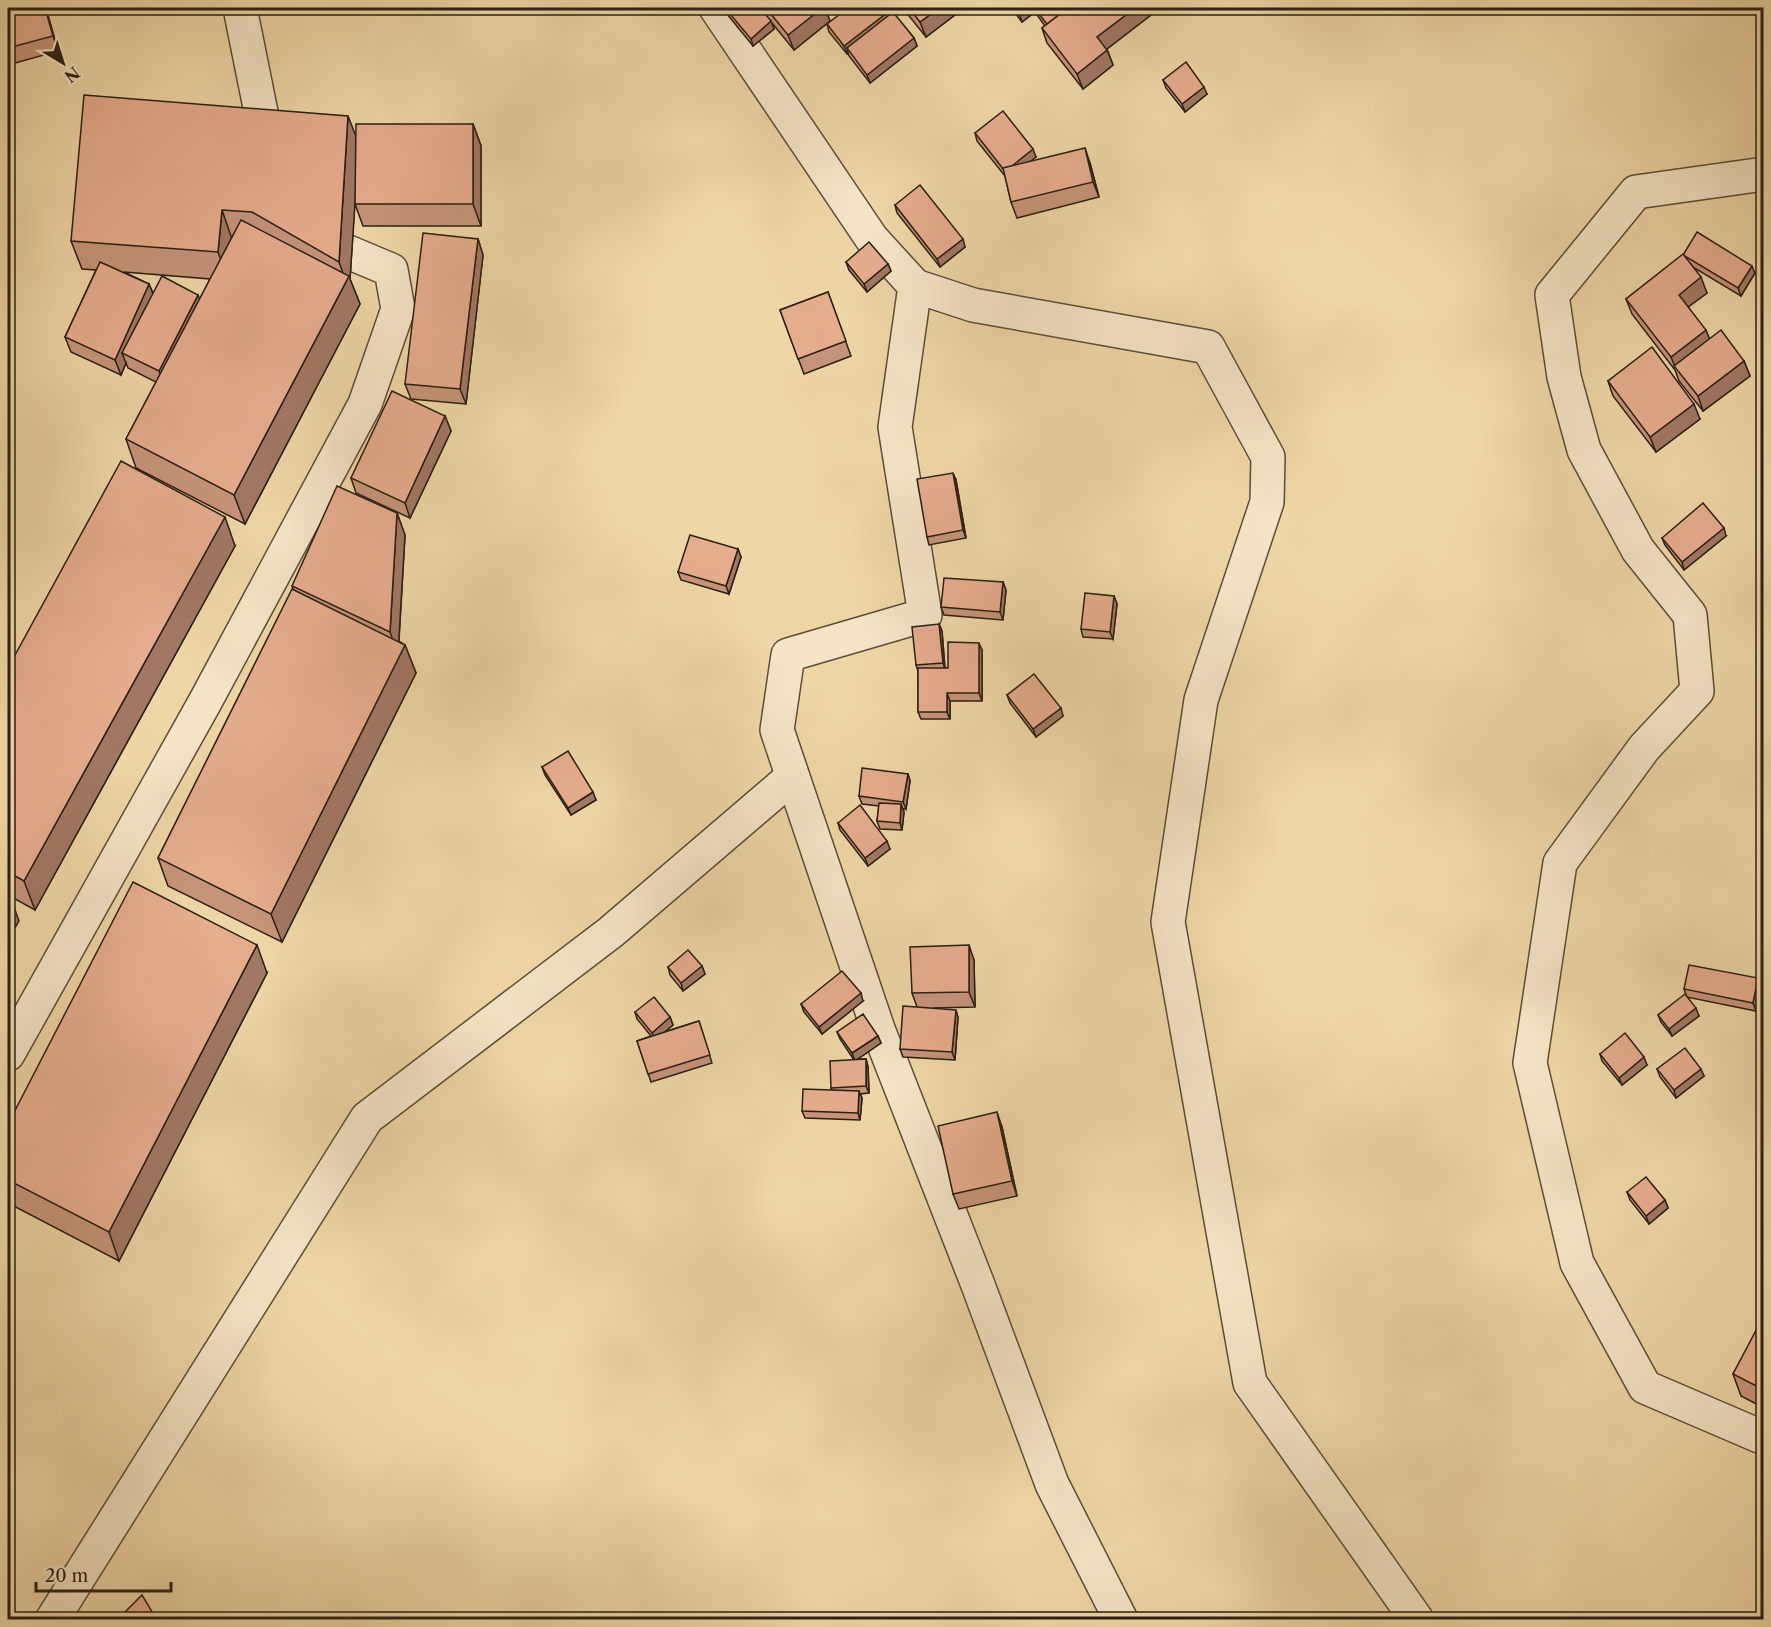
<svg xmlns="http://www.w3.org/2000/svg" width="1771" height="1627" font-family="'Libre Caslon Text',serif">
<style>
.lines{fill:none;stroke-linecap:round;stroke-linejoin:round}
.minor-casing{stroke:#5b4d37;stroke-width:36}
.minor{stroke:#f5e4c6;stroke-width:33}
.wall{fill:#c6947a;stroke:#2a1f12;stroke-width:1.5;fill-rule:evenodd}
.shaded-wall{fill:#a17863;stroke:#2a1f12;stroke-width:1.5}
.building{fill:#e6ac8e;stroke:#2a1f12;stroke-width:1.5}
</style>
<rect width="100%" height="100%" fill="#efd6a7"/>
<filter id="stains"><feTurbulence type="fractalNoise" baseFrequency=".00333" numOctaves="4"/><feColorMatrix values="0 0 0 0 .2 0 0 0 0 .09 0 0 0 0 .02 0 0 0 .5 -.17"/></filter>
<radialGradient id="worn" r=".72"><stop offset=".6" stop-color="#630" stop-opacity="0"/><stop offset="1" stop-color="#630" stop-opacity=".3"/></radialGradient>
<g class="lines">
<defs>
<g id="minor">
<polyline points="240,8 269,152"/>
<polyline points="716,8 872,239 915,286 895,427 925,615 788,655 777,730 878,1029 978,1285 1052,1484 1121,1620"/>
<polyline points="1764,174 1636,192 1552,295 1564,377 1584,450 1638,550 1690,615 1697,691 1644,748 1560,863 1530,1063 1577,1263 1645,1387 1764,1438"/>
<polyline points="915,286 973,305 1208,347 1268,457 1267,502 1201,700 1168,922 1250,1383 1417,1620"/>
<polyline points="8,1054 205,702 365,404 398,309 391,270 310,236"/>
<polyline points="52,1620 367,1118 611,932 792,777"/>
</g>
</defs>
<use href="#minor" class="minor-casing"/>
<use href="#minor" class="minor"/>
</g>
<g class="wall">
<polygon points="8,8 46,8 58,51 8,65"/>
<polygon points="722,8 825,8 830,21 794,50 772,23 774,29 753,46"/>
<polygon points="904,8 964,8 926,37 905,11"/>
<polygon points="1011,8 1160,8 1107,49 1113,65 1083,89 1047,43 1042,28 1045,26 1035,12 1022,22"/>
<polygon points="895,15 914,38 917,46 870,83 849,56 848,53 847,54 829,32 827,24"/>
<polygon points="1163,80 1207,94 1185,112 1166,88"/>
<path d="M473,124L481,146V226H363L355,204V198L350,279L360,304L245,524L136,468L126,439L156,382L128,368L126,363L121,375L71,352L65,337L96,270L82,269L71,241L355,136ZM124,272L210,279L200,299L153,293L149,284Z"/>
<polygon points="975,133 1036,157 1030,161 1090,163 1099,197 1017,218 1011,202 1005,176 977,141"/>
<polygon points="895,205 965,247 940,267 897,213"/>
<polygon points="478,239 483,255 466,404 411,399 405,384"/>
<polygon points="1683,255 1755,273 1741,296 1693,267 1707,293 1688,307 1709,338 1744,361 1750,376 1703,411 1679,381 1675,370 1632,314 1626,299"/>
<polygon points="846,262 888,264 891,271 867,292 849,270"/>
<polygon points="828,292 851,356 804,374 780,310"/>
<polygon points="1608,381 1700,419 1656,452 1613,396"/>
<polygon points="445,416 451,431 410,518 356,493 351,478"/>
<polygon points="956,480 966,538 929,545 927,537"/>
<polygon points="397,513 405,535 399,641 405,645 416,673 282,942 168,886 158,858 293,589 292,586"/>
<polygon points="1726,536 1684,570 1665,545 1662,538"/>
<polygon points="235,546 35,910 8,895 8,668"/>
<polygon points="738,549 741,557 729,594 681,580 678,572"/>
<polygon points="1003,582 1006,590 1003,620 944,615 941,607"/>
<polygon points="1114,596 1117,604 1113,639 1083,637 1081,629"/>
<polygon points="939,624 942,631 945,668 948,668 982,650 982,701 950,701 950,719 921,719 918,712 918,671 916,665"/>
<polygon points="1007,695 1063,716 1036,737 1010,703"/>
<polygon points="542,767 596,800 571,815 545,775"/>
<polygon points="908,774 910,781 906,809 903,809 904,812 902,830 880,829 877,821 879,806 862,804 859,796"/>
<polygon points="838,823 890,849 868,866 840,830"/>
<polygon points="974,960 975,1007 933,1008 958,1017 955,1060 903,1057 900,1049 917,1007 912,993"/>
<polygon points="702,966 705,974 683,991 670,975 668,967"/>
<polygon points="267,973 119,1261 8,1203 8,1124"/>
<polygon points="1761,986 1756,1011 1687,997 1699,1016 1672,1036 1661,1022 1658,1015 1686,995 1684,989"/>
<polygon points="863,1001 822,1034 804,1012 801,1004"/>
<polygon points="635,1012 670,1017 673,1025 664,1032 699,1021 712,1063 651,1082 637,1041 651,1036 637,1019"/>
<polygon points="837,1032 878,1036 881,1043 857,1059 866,1059 868,1067 869,1093 860,1094 862,1098 860,1120 805,1118 802,1111 832,1090 831,1088 854,1060 840,1039"/>
<polygon points="1600,1054 1647,1065 1622,1085 1602,1061"/>
<polygon points="1657,1069 1704,1076 1676,1098 1660,1077"/>
<polygon points="1002,1127 1017,1196 959,1209 953,1194"/>
<polygon points="1627,1192 1665,1200 1668,1208 1649,1224 1630,1200"/>
<polygon points="1764,1320 1764,1408 1741,1396 1733,1374"/>
</g>
<g class="shaded-wall">
<polygon points="45,8 46,8 58,51 53,36"/>
<polygon points="822,8 825,8 830,21 794,50 788,35"/>
<polygon points="833,8 842,8 835,13"/>
<polygon points="893,8 896,16 847,48 848,53 847,54 844,46"/>
<polygon points="939,8 964,8 926,37 920,22"/>
<polygon points="1017,8 1033,8 1035,12 1022,22"/>
<polygon points="1135,8 1160,8 1103,52 1097,37"/>
<polygon points="771,21 774,29 753,46 751,39"/>
<polygon points="914,38 917,46 870,83 867,75"/>
<polygon points="1107,50 1113,65 1083,89 1077,74"/>
<polygon points="1204,87 1207,94 1185,112 1182,104"/>
<polygon points="348,116 359,144 350,279 360,304 245,524 234,495 346,282 339,262"/>
<polygon points="473,124 481,146 481,226 473,204"/>
<polygon points="1085,148 1090,163 1099,197 1093,182"/>
<polygon points="1033,149 1036,157 1008,179 1005,171"/>
<polygon points="222,210 232,239 228,281 218,252"/>
<polygon points="478,239 483,255 466,404 460,389"/>
<polygon points="963,239 965,247 940,267 937,259"/>
<polygon points="888,264 891,271 867,292 864,284"/>
<polygon points="1752,266 1755,273 1741,296 1738,288"/>
<polygon points="1701,277 1707,293 1684,310 1679,295"/>
<polygon points="149,284 155,299 122,353 126,363 121,375 115,360"/>
<polygon points="198,295 204,310 165,386 159,371"/>
<polygon points="1706,330 1712,345 1675,367 1671,357"/>
<polygon points="1744,361 1750,376 1703,411 1698,396"/>
<polygon points="1694,404 1700,419 1656,452 1650,437"/>
<polygon points="445,416 451,431 410,518 405,503"/>
<polygon points="953,473 956,480 966,538 963,530"/>
<polygon points="397,513 405,535 398,654 390,632"/>
<polygon points="225,517 235,546 35,910 24,881"/>
<polygon points="1724,528 1726,536 1684,570 1682,562"/>
<polygon points="738,549 741,557 729,594 726,586"/>
<polygon points="1003,582 1006,590 1003,620 1000,612"/>
<polygon points="1114,596 1117,604 1113,639 1110,632"/>
<polygon points="939,624 942,631 945,670 943,663"/>
<polygon points="979,643 982,650 982,701 979,693"/>
<polygon points="405,645 416,673 282,942 271,914"/>
<polygon points="947,693 950,701 950,719 947,712"/>
<polygon points="1061,708 1063,716 1036,737 1033,729"/>
<polygon points="908,774 910,781 906,809 903,802"/>
<polygon points="593,792 596,800 571,815 568,808"/>
<polygon points="901,804 904,812 902,830 900,823"/>
<polygon points="887,841 890,849 868,866 865,858"/>
<polygon points="11,899 19,921 8,940 8,905"/>
<polygon points="257,945 267,973 119,1261 109,1232"/>
<polygon points="969,945 974,960 975,1007 969,992"/>
<polygon points="702,966 705,974 683,991 681,983"/>
<polygon points="1758,978 1761,986 1756,1011 1753,1003"/>
<polygon points="861,993 863,1001 822,1034 819,1027"/>
<polygon points="1696,1008 1699,1016 1672,1036 1669,1029"/>
<polygon points="956,1010 958,1017 955,1060 952,1052"/>
<polygon points="670,1017 673,1025 655,1040 652,1033"/>
<polygon points="878,1036 881,1043 855,1061 852,1053"/>
<polygon points="1644,1057 1647,1065 1622,1085 1619,1078"/>
<polygon points="866,1059 868,1067 869,1093 866,1086"/>
<polygon points="1701,1069 1704,1076 1676,1098 1674,1090"/>
<polygon points="859,1091 862,1098 860,1120 858,1113"/>
<polygon points="997,1112 1002,1127 1017,1196 1012,1181"/>
<polygon points="1665,1200 1668,1208 1649,1224 1646,1216"/>
</g>
<g class="building">
<polygon points="8,8 45,8 53,36 8,48"/>
<polygon points="725,8 760,8 771,21 751,39"/>
<polygon points="766,8 822,8 788,35"/>
<polygon points="848,8 893,8 844,46 827,24"/>
<polygon points="909,8 939,8 920,22"/>
<polygon points="1034,8 1068,8 1047,24"/>
<polygon points="1068,8 1135,8 1097,37 1107,50 1077,74 1042,28"/>
<polygon points="893,12 914,38 867,75 847,48"/>
<polygon points="1186,62 1204,87 1182,104 1163,80"/>
<polygon points="84,95 348,116 339,262 252,212 222,210 218,252 71,241"/>
<polygon points="1003,111 1033,149 1012,166 1003,168 1004,170 975,133"/>
<polygon points="356,124 473,124 473,204 355,204"/>
<polygon points="1085,148 1093,182 1011,202 1003,168"/>
<polygon points="920,185 963,239 937,259 895,205"/>
<polygon points="241,220 349,276 234,495 126,439"/>
<polygon points="1697,232 1752,266 1738,288 1683,255"/>
<polygon points="423,233 478,239 460,389 405,384"/>
<polygon points="869,242 888,264 864,284 846,262"/>
<polygon points="1683,254 1701,277 1679,295 1706,330 1671,357 1626,299"/>
<polygon points="100,262 149,284 115,360 65,337"/>
<polygon points="162,276 198,295 159,371 122,353"/>
<polygon points="828,292 846,341 798,359 780,310"/>
<polygon points="1721,330 1744,361 1698,396 1674,366"/>
<polygon points="1652,347 1694,404 1650,437 1608,381"/>
<polygon points="392,391 445,416 405,503 351,478"/>
<polygon points="121,461 225,517 24,881 8,872 8,668"/>
<polygon points="953,473 963,530 927,537 917,479"/>
<polygon points="337,486 397,513 390,632 292,586"/>
<polygon points="1703,503 1724,528 1682,562 1662,538"/>
<polygon points="690,535 738,549 726,586 678,572"/>
<polygon points="944,578 1003,582 1000,612 941,607"/>
<polygon points="292,589 405,645 271,914 158,858"/>
<polygon points="1085,593 1114,596 1110,632 1081,629"/>
<polygon points="939,624 943,663 916,665 912,627"/>
<polygon points="948,642 979,643 979,693 947,693 947,712 918,712 918,668 948,668"/>
<polygon points="1034,674 1061,708 1033,729 1007,695"/>
<polygon points="568,751 593,792 568,808 542,767"/>
<polygon points="862,768 908,774 903,802 859,796"/>
<polygon points="879,803 901,804 900,823 877,821"/>
<polygon points="860,805 887,841 865,858 838,823"/>
<polygon points="133,882 257,945 109,1232 8,1180 8,1124"/>
<polygon points="8,897 11,899 8,905"/>
<polygon points="969,945 969,992 912,993 910,947"/>
<polygon points="688,950 702,966 681,983 668,967"/>
<polygon points="1689,965 1758,978 1753,1003 1684,989"/>
<polygon points="842,971 861,993 819,1027 801,1004"/>
<polygon points="1685,994 1696,1008 1669,1029 1658,1015"/>
<polygon points="654,997 670,1017 652,1033 635,1012"/>
<polygon points="903,1006 956,1010 952,1052 900,1049"/>
<polygon points="863,1014 878,1036 852,1053 837,1032"/>
<polygon points="699,1021 710,1055 648,1074 637,1041"/>
<polygon points="1625,1033 1644,1057 1619,1078 1600,1054"/>
<polygon points="1685,1048 1701,1069 1674,1090 1657,1069"/>
<polygon points="866,1059 866,1086 831,1088 830,1061"/>
<polygon points="803,1089 859,1091 858,1113 802,1111"/>
<polygon points="997,1112 1012,1181 953,1194 938,1126"/>
<polygon points="1646,1177 1665,1200 1646,1216 1627,1192"/>
<polygon points="1762,1319 1764,1320 1764,1390 1733,1374"/>
<polygon points="142,1595 157,1620 117,1620"/>
</g>
<rect width="1771" height="1627" fill="none" stroke="#efd6a7" stroke-width="30"/>
<rect x="9" y="9" width="1753" height="1609" fill="none" stroke="#2a1f12" stroke-width="3"/>
<rect x="15" y="15" width="1741" height="1597" fill="none" stroke="#2a1f12" stroke-width="1.5"/>
<g transform="translate(63 63) rotate(142)" stroke="#f5e4c6" stroke-width="4.5" paint-order="stroke">
<path d="M0-4.5L10 22L0 15L-10 22Z" fill="#2a1f12"/>
<text y="-9" font-size="16" font-weight="bold" text-anchor="middle" fill="#2a1f12">N</text>
</g>
<path d="M36 1582v9h135v-9" fill="none" stroke="#2a1f12" stroke-width="3"/>
<text x="45" y="1582" font-size="18" fill="#2a1f12" stroke="#f5e4c6" stroke-width="4.5" paint-order="stroke">20 m</text>
<rect width="100%" height="100%" filter="url(#stains)"/>
<rect width="100%" height="100%" fill="url(#worn)"/>
</svg>
